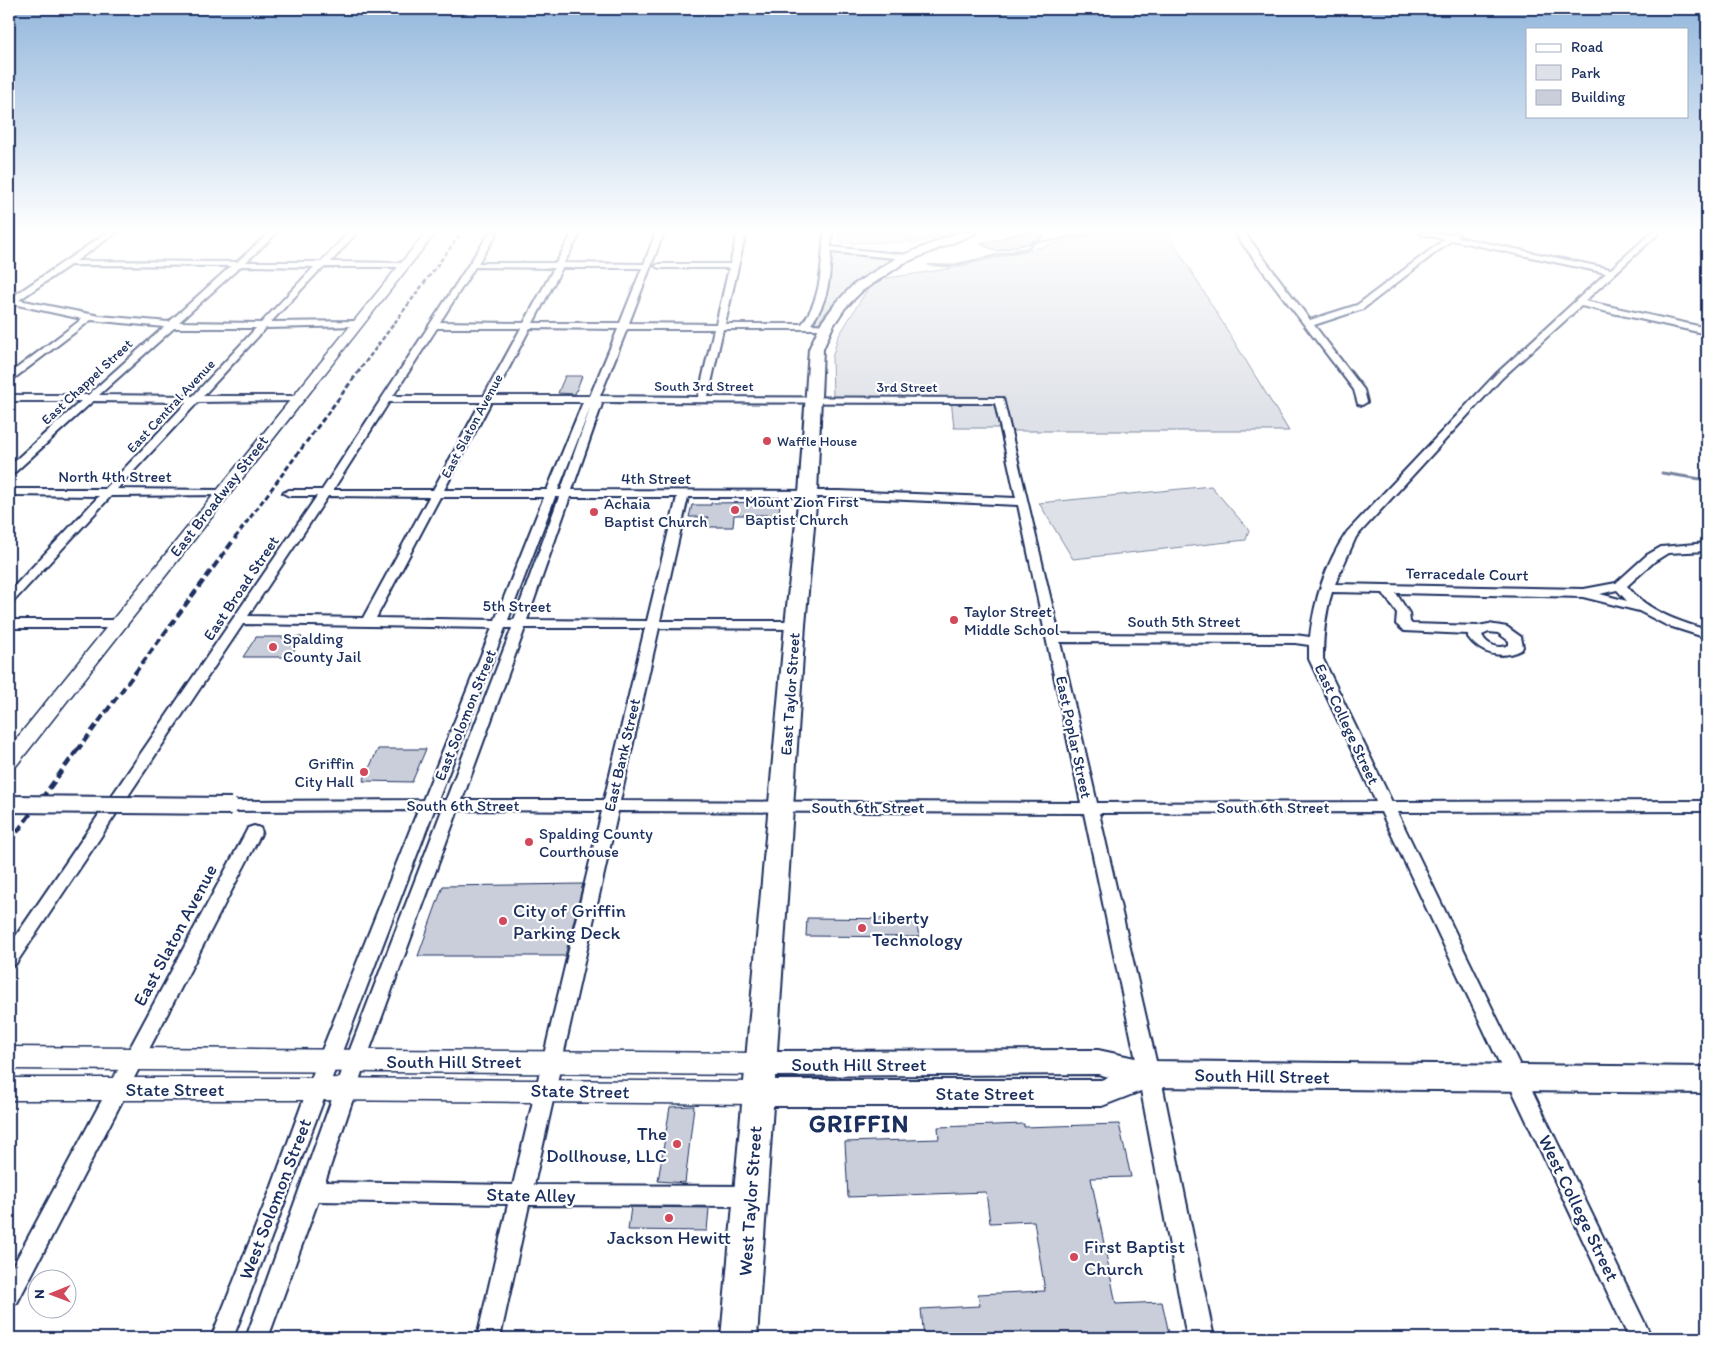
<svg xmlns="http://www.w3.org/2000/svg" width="1716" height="1347" font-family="Itim,sans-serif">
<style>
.green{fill:#dee1e7;stroke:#7c88a2}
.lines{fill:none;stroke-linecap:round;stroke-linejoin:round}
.stream-far1{stroke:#77839f;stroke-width:2.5}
.stream{stroke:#77839f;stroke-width:3}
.building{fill:#caceda;stroke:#1b2f5e}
.minor-casing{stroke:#1b2f5e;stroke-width:4}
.tertiary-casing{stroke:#1b2f5e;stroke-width:4}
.secondary-casing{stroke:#1b2f5e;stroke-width:3}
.primary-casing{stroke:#1b2f5e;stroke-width:4}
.minor{fill:#fff;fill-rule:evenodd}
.tertiary{fill:#fff;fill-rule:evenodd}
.secondary{fill:#fff;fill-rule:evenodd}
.primary{fill:#fff;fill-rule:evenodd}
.rail-far3{stroke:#1b2f5e;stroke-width:2.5;stroke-dasharray:4.5 2.5;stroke-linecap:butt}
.rail-far2{stroke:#1b2f5e;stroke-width:3;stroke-dasharray:5.5 3;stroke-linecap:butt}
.rail-far1{stroke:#1b2f5e;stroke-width:4;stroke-dasharray:8 4;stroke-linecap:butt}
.rail{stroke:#1b2f5e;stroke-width:4.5;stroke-dasharray:9 4.5;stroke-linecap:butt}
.minor-bridge-casing{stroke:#1b2f5e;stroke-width:20;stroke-linecap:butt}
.minor-bridge{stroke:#fff;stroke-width:16}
.poi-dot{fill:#d1495b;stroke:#fff;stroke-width:2}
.labels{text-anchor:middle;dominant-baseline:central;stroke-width:4.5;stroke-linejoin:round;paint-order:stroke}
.far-street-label{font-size:14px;fill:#1b2f5e;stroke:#fff}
.far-poi-label{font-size:14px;fill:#1b2f5e;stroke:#fff;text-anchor:start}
.street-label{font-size:16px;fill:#1b2f5e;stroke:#fff}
.poi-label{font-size:16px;fill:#1b2f5e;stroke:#fff;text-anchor:start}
.near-poi-label{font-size:19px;fill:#1b2f5e;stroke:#fff;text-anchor:start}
.near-street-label{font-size:19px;fill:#1b2f5e;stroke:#fff}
.near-district-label{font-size:25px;font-weight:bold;letter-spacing:1px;fill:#1b2f5e;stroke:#fff}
</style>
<rect width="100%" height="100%" fill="#fff"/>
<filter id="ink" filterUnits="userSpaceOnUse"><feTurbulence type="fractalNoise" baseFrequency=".02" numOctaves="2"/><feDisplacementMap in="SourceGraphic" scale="10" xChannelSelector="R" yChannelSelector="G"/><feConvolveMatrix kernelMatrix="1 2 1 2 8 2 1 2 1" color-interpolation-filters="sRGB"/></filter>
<g filter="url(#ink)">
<g class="green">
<polygon points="839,232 908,232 910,242 840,243"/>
<polygon points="910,232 954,232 912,244"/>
<polygon points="1106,232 1167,232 1289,431 1012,431 1011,428 954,428 951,399 833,398 832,358 838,337 865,293 881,279 947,269"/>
<path d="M831,251L897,257C864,277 841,291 818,323L813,321L829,288Z"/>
<polygon points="1211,486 1249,530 1246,540 1073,559 1039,503"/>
</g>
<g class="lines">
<polyline class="stream-far1" points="929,265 950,266 1028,248 1033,243 1040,241 1058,240 1095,232"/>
<polyline class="stream" points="1662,473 1707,480"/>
</g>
<g class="building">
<polygon points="1024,232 1032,232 1045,237 1032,241 1035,242 997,251 981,244"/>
<polygon points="565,376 582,376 575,394 558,393"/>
<polygon points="780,502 779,515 734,515 733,527 706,527 708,517 689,517 692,505 711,505 711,503"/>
<polygon points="256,637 302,637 290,657 243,657"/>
<polygon points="378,749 426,749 412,782 363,781"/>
<polygon points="583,884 565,956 418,956 443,886"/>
<polygon points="807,918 916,919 919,937 806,936"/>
<polygon points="694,1106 685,1183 658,1181 670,1107"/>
<polygon points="1024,1124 1024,1127 1119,1124 1131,1177 1091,1178 1116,1304 1162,1302 1170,1338 924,1338 921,1309 980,1306 978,1294 1045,1291 1034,1221 990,1223 986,1192 848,1197 845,1142 939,1139 938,1127"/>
<polygon points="631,1207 709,1208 707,1231 628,1230"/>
</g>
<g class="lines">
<defs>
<g id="minor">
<path d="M108,232H117L76,261L237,262L270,232H278L246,262H321L349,232H357L331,262L405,263L409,265L405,267H325L317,273L271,322L356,321L360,324L359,326L266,328L203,396H296L300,397V401L198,402L117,489L221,490L227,493L225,495L111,496L13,602L9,603V592L99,496L9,495V489H105L187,402L93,401L13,474L9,475V466L81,401H9V395H88L164,327L91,320L12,380L9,381V374L82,319L13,304L9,306V297H12ZM70,265L231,266L169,322L100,316L19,300ZM241,266L314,267L261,323L179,322ZM174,328H256L193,396L99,395Z"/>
<path d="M490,232H498L478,263H556L573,232H581L564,263L644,264L656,232H664L629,323L716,324L729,268H659L655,266L659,264H730L738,232H746L725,324H802C823,296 821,265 824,232H832L831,247L908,255L909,257L905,259L831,252C830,278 828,303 811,324L829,325V329H723L708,397L1003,398L1059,634L1295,635L1310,637C1314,601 1326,563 1347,532L1496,374L1606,273L1452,240L1363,309L1314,325L1364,390L1367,402L1362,405L1358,404L1354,390L1238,238L1236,232H1244L1310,320L1357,305L1445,239L1421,234L1420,232L1449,235L1455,232L1459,234L1457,237L1611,269L1652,232H1660L1585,301L1707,328V334L1581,306L1502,378L1356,537L1335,584L1584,589L1616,583L1647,555L1661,547L1707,543V551L1668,553L1655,561L1627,586C1647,611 1677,621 1707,630V638L1666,625L1639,611L1583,597L1396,593L1409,613L1410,622L1412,624L1478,626L1489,624L1507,627L1521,637L1523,647L1521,650C1502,660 1480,654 1468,637V634L1404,631L1396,624L1397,613L1383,593L1332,592C1325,614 1323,636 1323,659L1392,802L1707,801V811L1397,812L1652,1338H1629L1381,812L1099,813L1159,1074L1156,1080L1149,1082L1142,1080L1139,1074L1084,813L618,811L534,1185L751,1186L758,1189L762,1196L758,1203L751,1206L529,1205L500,1338H477L508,1204L318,1201L268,1338H246L346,1060L442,810H434L233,1338H211L272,1186L318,1060L418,810L231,811L225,810L223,806L225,802L231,801L423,800L492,628L243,624L15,965L9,967V946L317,496H289L283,493L289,490H322ZM475,267L554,268L524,323L440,322ZM562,268H642L620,323H533ZM437,328H521L484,396H393ZM530,328L618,329L590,396H494ZM627,329H714L698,397L600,396ZM389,402H481L433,490H333ZM491,402H583L547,490H444ZM601,402L995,403L1016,498L839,491L572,490L602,404ZM591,406L561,490H558ZM328,496L429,497L363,618L248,616ZM440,497H544L495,620L376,618ZM555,497H559L514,620H508ZM570,497H677L647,621L527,620ZM688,497H839L1018,505L1081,803L620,801L659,628L795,629L802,625L795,621H660ZM1617,590L1627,601L1600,594ZM505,628H512L446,800H438ZM525,628H645L604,800H462ZM1489,632L1498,633L1509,641V645C1499,650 1486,645 1482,635ZM1060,642L1295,643L1309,645V659L1376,802L1097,803ZM458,810L602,811L513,1185L325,1182L366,1060Z"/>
<polygon points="9,620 118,620 125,624 118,628 9,628"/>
<polygon points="254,826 260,828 262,832 17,1303 9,1306 9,1273 246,832 248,828"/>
</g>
<polygon id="tertiary" points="1149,1064 1157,1067 1160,1074 1214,1338 1187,1338 1138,1074 1141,1067"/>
<g id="secondary">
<polygon points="426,232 436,232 16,766 9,768 9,748"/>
<polygon points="9,1047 760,1053 769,1056 773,1064 769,1072 760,1075 9,1069"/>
<polygon points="9,1078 317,1078 758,1082 767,1085 771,1093 767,1101 758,1104 317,1100 9,1100"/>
</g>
<path id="primary" d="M960,232H976L974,234L904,263L862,291L845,308L833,326L823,349L817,494L805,625L777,1051L1098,1050L1149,1061L1707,1067V1093L1151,1087L1102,1106H773L757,1338H721L785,625L799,494L809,349L821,323L836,303L853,285L896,258ZM1098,1074L1109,1077L1101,1080H775V1076Z"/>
</defs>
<use href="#minor" class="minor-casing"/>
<use href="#tertiary" class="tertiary-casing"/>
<use href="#secondary" class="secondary-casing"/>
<use href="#primary" class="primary-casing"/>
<use href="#minor" class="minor"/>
<use href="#tertiary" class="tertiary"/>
<use href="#secondary" class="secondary"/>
<use href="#primary" class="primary"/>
<polyline class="rail-far3" points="361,368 462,232"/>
<polyline class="rail-far2" points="235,538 362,367"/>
<polyline class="rail-far1" points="77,751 236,537"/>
<polyline class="rail" points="9,843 78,749"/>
<defs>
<polyline id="minor-bridge" points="9,804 231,806"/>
</defs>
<use href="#minor-bridge" class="minor-bridge-casing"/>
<use href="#minor-bridge" class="minor-bridge"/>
</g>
</g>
<linearGradient id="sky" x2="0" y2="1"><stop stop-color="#93b7dc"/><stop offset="0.55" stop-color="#fff"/><stop offset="1" stop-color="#fff" stop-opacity="0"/></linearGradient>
<rect width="1716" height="420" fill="url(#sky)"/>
<g class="poi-dot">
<circle cx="767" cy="441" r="5"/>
<circle cx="735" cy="510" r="5"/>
<circle cx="594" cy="512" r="5"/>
<circle cx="954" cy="620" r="5"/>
<circle cx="273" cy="647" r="5"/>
<circle cx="364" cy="772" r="5"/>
<circle cx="529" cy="842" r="5"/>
<circle cx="503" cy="921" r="5"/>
<circle cx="862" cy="928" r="5"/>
<circle cx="677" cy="1144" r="5"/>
<circle cx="669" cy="1218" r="5"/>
<circle cx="1074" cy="1257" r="5"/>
</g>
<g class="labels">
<g class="far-street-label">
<text transform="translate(87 382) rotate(-43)">East Chappel Street</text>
<text x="704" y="386">South 3rd Street</text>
<text x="907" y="387">3rd Street</text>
<text transform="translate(171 406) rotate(-47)">East Central Avenue</text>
<text transform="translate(472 426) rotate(-62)">East Slaton Avenue</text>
</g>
<g class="far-poi-label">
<text x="777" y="441">Waffle House</text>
</g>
<g class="street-label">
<text x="115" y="476">North 4th Street</text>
<text x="656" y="478">4th Street</text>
<text transform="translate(219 496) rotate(-52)">East Broadway Street</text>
<text transform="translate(1467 574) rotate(1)">Terracedale Court</text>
<text transform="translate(241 588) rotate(-56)">East Broad Street</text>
<text transform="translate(517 606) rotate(1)">5th Street</text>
<text x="1184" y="621">South 5th Street</text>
<text transform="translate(790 694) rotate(-86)">East Taylor Street</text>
<text transform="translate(465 715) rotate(-68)">East Solomon Street</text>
<text transform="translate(1347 724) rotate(65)">East College Street</text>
<text transform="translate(1074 737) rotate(78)">East Poplar Street</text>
<text transform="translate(622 755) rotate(-77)">East Bank Street</text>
<text x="463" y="805">South 6th Street</text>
<text x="868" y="807">South 6th Street</text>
<text x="1273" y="807">South 6th Street</text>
</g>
<g class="poi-label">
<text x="745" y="501">Mount Zion First<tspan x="745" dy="18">Baptist Church</tspan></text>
<text x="604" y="503">Achaia<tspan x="604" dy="18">Baptist Church</tspan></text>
<text x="964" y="611">Taylor Street<tspan x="964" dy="18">Middle School</tspan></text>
<text x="283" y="638">Spalding<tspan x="283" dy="18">County Jail</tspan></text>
<text x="354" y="763" text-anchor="end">Griffin<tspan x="354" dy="18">City Hall</tspan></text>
<text x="539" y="833">Spalding County<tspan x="539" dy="18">Courthouse</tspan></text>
</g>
<g class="near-poi-label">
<text x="513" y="910">City of Griffin<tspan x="513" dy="22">Parking Deck</tspan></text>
<text x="872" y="917">Liberty<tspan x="872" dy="22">Technology</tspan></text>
<text x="667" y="1133" text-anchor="end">The<tspan x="667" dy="22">Dollhouse, LLC</tspan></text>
<text x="669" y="1237" text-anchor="middle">Jackson Hewitt</text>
<text x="1084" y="1246">First Baptist<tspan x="1084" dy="22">Church</tspan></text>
</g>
<g class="near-street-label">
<text transform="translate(175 935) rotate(-62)">East Slaton Avenue</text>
<text x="454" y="1061">South Hill Street</text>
<text x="859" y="1064">South Hill Street</text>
<text transform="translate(1262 1076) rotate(1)">South Hill Street</text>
<text x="175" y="1089">State Street</text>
<text transform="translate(580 1091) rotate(1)">State Street</text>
<text x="985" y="1093">State Street</text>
<text transform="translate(531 1195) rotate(1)">State Alley</text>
<text transform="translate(275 1199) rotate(-69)">West Solomon Street</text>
<text transform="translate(750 1201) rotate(-86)">West Taylor Street</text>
<text transform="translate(1579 1208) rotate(64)">West College Street</text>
</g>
<g class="near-district-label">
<text x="859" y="1123">GRIFFIN</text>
</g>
</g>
<rect width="1716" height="1347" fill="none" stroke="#fff" stroke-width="30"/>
<rect x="15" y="15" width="1686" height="1317" fill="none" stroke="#1b2f5e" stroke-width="2" filter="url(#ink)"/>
<rect x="1526" y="28" width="162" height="90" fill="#ffffff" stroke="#a4acbf"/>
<rect x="1536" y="44" width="25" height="8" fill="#ffffff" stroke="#a4acbf"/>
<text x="1571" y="52" font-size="15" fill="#1b2f5e">Road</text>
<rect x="1536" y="65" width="25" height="15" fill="#dee1e7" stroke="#a4acbf"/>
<text x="1571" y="78" font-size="15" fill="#1b2f5e">Park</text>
<rect x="1536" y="90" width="25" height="15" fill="#caceda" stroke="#a4acbf"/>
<text x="1571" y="102" font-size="15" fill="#1b2f5e">Building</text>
<g transform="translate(52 1294) rotate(269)"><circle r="24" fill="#ffffff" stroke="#a4acbf"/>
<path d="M0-4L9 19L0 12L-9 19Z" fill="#d1495b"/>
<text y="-8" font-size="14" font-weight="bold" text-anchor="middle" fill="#1b2f5e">N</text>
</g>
</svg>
